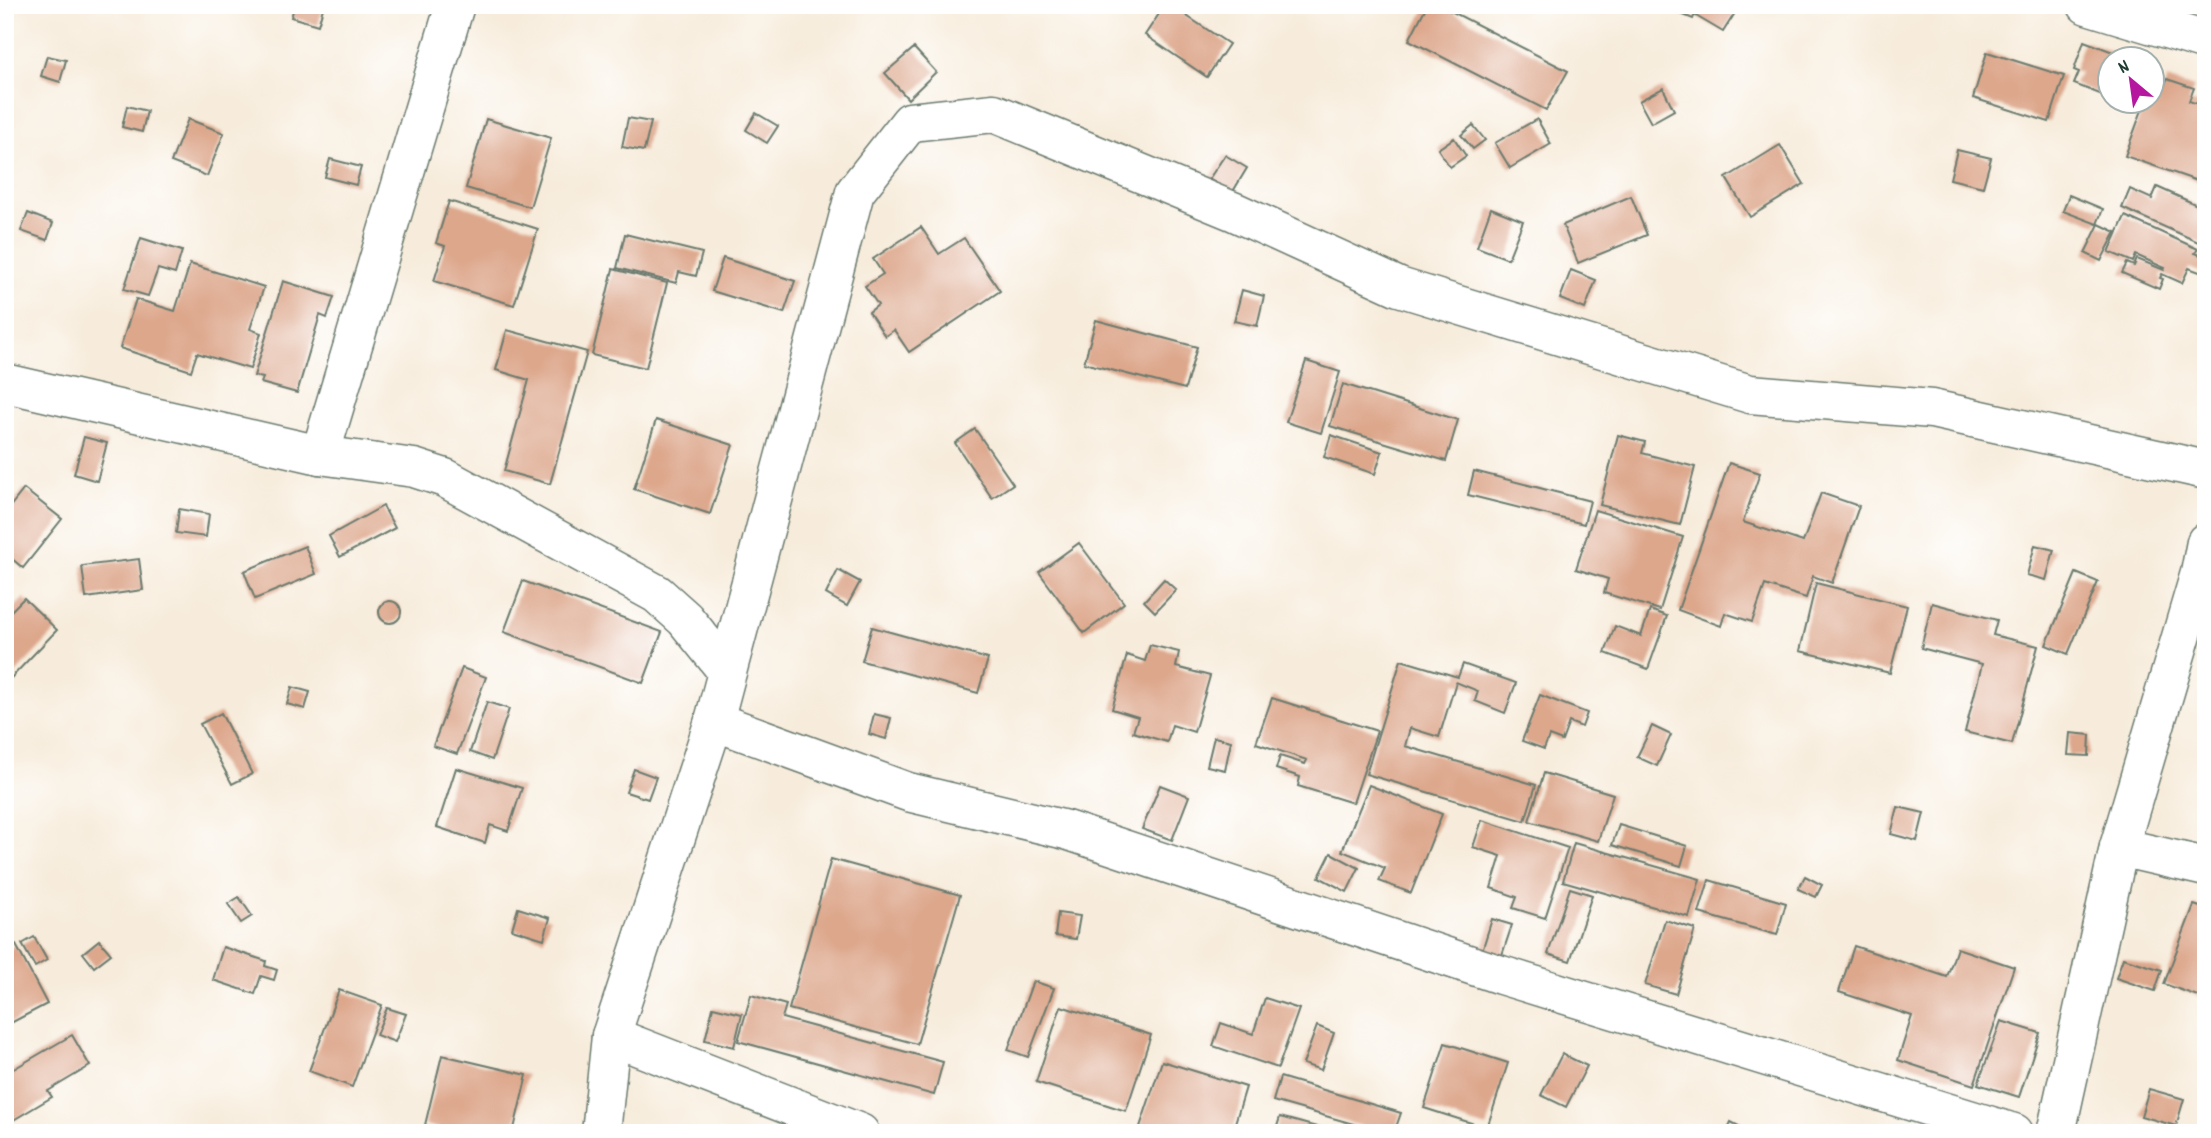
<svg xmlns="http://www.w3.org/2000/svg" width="2211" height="1138" font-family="Dekko,sans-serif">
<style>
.building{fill:#dda78c}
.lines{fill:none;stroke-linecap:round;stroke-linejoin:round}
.minor-casing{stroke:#6b7a6e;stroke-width:41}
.minor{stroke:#fff;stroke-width:38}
</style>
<rect width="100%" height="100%" fill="#fff"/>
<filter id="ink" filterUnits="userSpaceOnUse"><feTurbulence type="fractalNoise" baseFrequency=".0143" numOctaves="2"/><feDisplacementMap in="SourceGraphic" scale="14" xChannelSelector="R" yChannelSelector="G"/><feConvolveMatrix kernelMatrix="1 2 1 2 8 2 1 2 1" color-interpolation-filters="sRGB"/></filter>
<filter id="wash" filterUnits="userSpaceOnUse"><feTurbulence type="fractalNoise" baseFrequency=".00686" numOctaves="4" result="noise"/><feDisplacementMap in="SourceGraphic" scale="28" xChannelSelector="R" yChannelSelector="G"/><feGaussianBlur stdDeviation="1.57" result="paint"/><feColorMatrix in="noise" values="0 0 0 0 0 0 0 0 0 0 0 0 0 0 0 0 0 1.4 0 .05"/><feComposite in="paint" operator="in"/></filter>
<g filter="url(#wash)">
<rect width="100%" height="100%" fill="#f7ecdb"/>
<g id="blocks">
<g class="building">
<polygon points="295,5 324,5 318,25 291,17"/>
<polygon points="1165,5 1170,5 1229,44 1207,77 1145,35"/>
<polygon points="1427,5 1439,5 1568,71 1546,110 1409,40"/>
<polygon points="1659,5 1699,5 1693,19"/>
<polygon points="1703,5 1740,5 1723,32 1696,16"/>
<polygon points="2084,41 2121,55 2119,60 2110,60 2110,84 2105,96 2074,84 2079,72 2074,70"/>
<polygon points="914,48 936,72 908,99 885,73"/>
<polygon points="1987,52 2064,76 2049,122 1973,98"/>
<polygon points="47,56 66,60 60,82 41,76"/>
<polygon points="2167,79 2194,88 2189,101 2206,107 2206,184 2125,156 2145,102 2152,102 2152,88 2162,92"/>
<polygon points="1663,88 1674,110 1651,123 1639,101"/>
<polygon points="127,106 147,111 142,132 122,127"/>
<polygon points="756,113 778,126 767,143 746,130"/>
<polygon points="628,118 651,122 644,151 622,147"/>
<polygon points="188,119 224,133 207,176 171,162"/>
<polygon points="486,119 551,138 530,207 466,188"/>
<polygon points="1537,119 1551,144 1510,168 1495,143"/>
<polygon points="1473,125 1485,140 1473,149 1461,135"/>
<polygon points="1454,138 1466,156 1450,167 1438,149"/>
<polygon points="1780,145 1804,184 1750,217 1726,178"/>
<polygon points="1957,150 1991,158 1983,187 1950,179"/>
<polygon points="1225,155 1247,168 1232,193 1209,179"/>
<polygon points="330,159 361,167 356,185 325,177"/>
<polygon points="2157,187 2206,209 2205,245 2122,208 2130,189 2152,199"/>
<polygon points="2069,195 2103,209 2097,224 2063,211"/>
<polygon points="1631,196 1647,235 1578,263 1563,225"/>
<polygon points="449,201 538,229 514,305 434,281 445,246 436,243"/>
<polygon points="1491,208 1523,221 1508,259 1477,247"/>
<polygon points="28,213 53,223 47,240 21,231"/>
<polygon points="2125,216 2198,249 2195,253 2206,257 2202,273 2189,268 2182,283 2162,274 2160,278 2163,279 2159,289 2122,273 2127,263 2134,266 2137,259 2164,270 2165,268 2136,255 2133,262 2109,252"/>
<polygon points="2099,224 2116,232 2101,261 2085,253"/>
<polygon points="921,227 939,254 964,238 1000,291 909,352 894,330 885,336 869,312 878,305 865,286 883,274 873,259"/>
<polygon points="625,234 702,253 696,276 679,272 676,283 617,268"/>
<polygon points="141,238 182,251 175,274 158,269 148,296 124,289"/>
<polygon points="723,258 795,281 784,313 712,291"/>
<polygon points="190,264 264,287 250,329 261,333 250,369 197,353 191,371 120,348 136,299 175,311"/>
<polygon points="613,269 667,283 646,368 592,355"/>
<polygon points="1571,270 1596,280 1585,309 1560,299"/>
<polygon points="283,281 334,297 327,318 320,315 297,393 261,383 263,378 254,376"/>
<polygon points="1242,290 1264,296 1257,326 1234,321"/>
<polygon points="1096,320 1197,347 1185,389 1084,363"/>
<polygon points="507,330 587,352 550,484 504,471 529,380 496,370"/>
<polygon points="1306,361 1340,372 1321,433 1286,422"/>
<polygon points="1343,384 1458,420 1446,461 1330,426"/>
<polygon points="656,420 733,445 710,514 634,489"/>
<polygon points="975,429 1013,484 992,498 955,443"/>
<polygon points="1331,435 1382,452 1375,474 1324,457"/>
<polygon points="1618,435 1645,442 1642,453 1695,467 1680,525 1600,505"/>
<polygon points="84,437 107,443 97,481 74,474"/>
<polygon points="1729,463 1760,473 1743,522 1803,542 1821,493 1859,506 1832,583 1813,576 1806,598 1765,585 1752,622 1725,613 1721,626 1678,610"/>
<polygon points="1474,471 1590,501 1584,524 1468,495"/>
<polygon points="24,489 62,519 23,568 5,553 5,513"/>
<polygon points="383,506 395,528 340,557 329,536"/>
<polygon points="179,509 209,514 206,537 176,533"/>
<polygon points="1595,510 1683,537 1660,610 1604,593 1608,579 1576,569"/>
<polygon points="1079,543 1124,603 1084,633 1039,572"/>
<polygon points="2035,545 2054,550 2046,580 2027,575"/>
<polygon points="305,546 316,574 255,599 244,571"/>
<polygon points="139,559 143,590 86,598 82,566"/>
<polygon points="838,570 860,582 847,606 826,594"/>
<polygon points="2076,573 2098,582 2068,654 2046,645"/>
<polygon points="1164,579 1176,590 1155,612 1144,601"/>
<polygon points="523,581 662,632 643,683 504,632"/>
<polygon points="1816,583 1907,606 1890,673 1800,651"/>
<polygon points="24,598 57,630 11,678 5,672 5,617"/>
<circle cx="390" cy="612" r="11"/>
<polygon points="1932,603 1997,620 1993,635 2038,646 2012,744 1965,732 1982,664 1921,648"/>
<polygon points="1650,610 1667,616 1648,669 1605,653 1615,626 1641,636"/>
<polygon points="872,627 988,659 978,693 862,661"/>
<polygon points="1150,645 1179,652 1176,667 1210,676 1194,732 1172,725 1167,742 1133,732 1138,717 1112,709 1127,655 1145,661"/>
<polygon points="1401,660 1458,677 1463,664 1516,683 1505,713 1475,701 1478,691 1456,682 1439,737 1410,728 1405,746 1536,785 1525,821 1366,774"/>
<polygon points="462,668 486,677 457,754 433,746"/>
<polygon points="292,687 310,692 305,709 287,704"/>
<polygon points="1540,695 1587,713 1582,727 1569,722 1562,741 1549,736 1544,749 1522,741"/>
<polygon points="1272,698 1377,731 1353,803 1298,786 1300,777 1276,769 1280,756 1305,764 1307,760 1256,743"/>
<polygon points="487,702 509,709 492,760 470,752"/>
<polygon points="221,713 252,774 232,784 200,724"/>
<polygon points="874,714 891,718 886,739 869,734"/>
<polygon points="1652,726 1671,735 1657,766 1637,757"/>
<polygon points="2070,733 2090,735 2089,756 2068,755"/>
<polygon points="1214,737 1231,741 1225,770 1207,766"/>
<polygon points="456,768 522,788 508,831 490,825 485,843 437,827"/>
<polygon points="634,769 656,777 648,799 626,792"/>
<polygon points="1544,773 1613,794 1598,841 1529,821"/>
<polygon points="1160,785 1189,796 1172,840 1142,829"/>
<polygon points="1369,785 1442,814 1411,893 1379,881 1385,868 1342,851"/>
<polygon points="1898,807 1924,813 1917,841 1891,834"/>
<polygon points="1482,820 1568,848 1545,918 1513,908 1517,897 1491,888 1501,856 1473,847"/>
<polygon points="1619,825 1687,846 1681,866 1612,845"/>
<polygon points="1574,843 1700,879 1689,917 1563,881"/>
<polygon points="1331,853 1359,868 1347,892 1319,877"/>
<polygon points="831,859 960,895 917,1044 789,1009"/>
<polygon points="1805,876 1822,885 1816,897 1798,889"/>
<polygon points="1709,880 1786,903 1777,935 1699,913"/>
<polygon points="1570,888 1592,895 1570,961 1548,954"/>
<polygon points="239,897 252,916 241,923 228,904"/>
<polygon points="2194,905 2206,909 2206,999 2164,984"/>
<polygon points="518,908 550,918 544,939 512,929"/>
<polygon points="1058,913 1080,916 1076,939 1055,936"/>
<polygon points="1492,919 1512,925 1500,961 1481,954"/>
<polygon points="1665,920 1695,929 1676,994 1645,985"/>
<polygon points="34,937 47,960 35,967 22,944"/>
<polygon points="99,940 111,954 94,967 83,953"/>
<polygon points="16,945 47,1004 5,1026 5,951"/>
<polygon points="1854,946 1947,977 1957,948 2014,967 1974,1085 1898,1060 1912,1016 1839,992"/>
<polygon points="223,947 266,961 265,966 277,970 274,980 261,976 255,994 213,980"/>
<polygon points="2123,958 2162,970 2155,991 2116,978"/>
<polygon points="1033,981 1054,988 1028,1057 1008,1050"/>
<polygon points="339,990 382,1005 352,1087 309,1071"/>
<polygon points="751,995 786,1005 782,1018 943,1062 934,1095 738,1041"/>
<polygon points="1265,998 1299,1009 1278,1068 1213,1046 1221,1023 1253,1034"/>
<polygon points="1061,1006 1151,1035 1126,1111 1036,1082"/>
<polygon points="713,1007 742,1014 734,1047 705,1040"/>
<polygon points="387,1008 406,1014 395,1042 376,1035"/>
<polygon points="2001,1021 2040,1033 2019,1097 1978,1084"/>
<polygon points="1317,1026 1334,1033 1321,1070 1303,1064"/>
<polygon points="72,1035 90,1066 48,1091 52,1097 5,1125 5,1074"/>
<polygon points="1445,1043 1508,1063 1487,1128 1424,1108"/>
<polygon points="1562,1054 1587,1066 1566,1107 1541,1095"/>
<polygon points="442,1055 527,1075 513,1133 457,1133 425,1125"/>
<polygon points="1162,1061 1246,1087 1232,1133 1138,1133"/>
<polygon points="1280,1077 1401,1113 1394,1133 1385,1133 1273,1101"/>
<polygon points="2149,1089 2184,1099 2176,1126 2141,1116"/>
<polygon points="1280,1117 1335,1132 1335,1133 1275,1133"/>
<polygon points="1731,1122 1752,1133 1726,1133"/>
</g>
</g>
</g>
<g filter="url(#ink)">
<use href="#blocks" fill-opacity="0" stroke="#6b7a6e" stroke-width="2"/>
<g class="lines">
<defs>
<g id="minor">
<polyline points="2087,5 2206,41"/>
<polyline points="5,383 320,455 414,468 445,478 657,594 685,619 727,671"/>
<polyline points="320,455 455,5"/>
<polyline points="714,721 908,792 1066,830 1501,975 2014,1133"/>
<polyline points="2119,847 2206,867"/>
<polyline points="611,1036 860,1133"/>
<polyline points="601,1133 611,1036 714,721 855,192 910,122 994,113 1235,212 1399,287 1750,394 1932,409 2206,470"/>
<polyline points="2056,1133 2119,847 2200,573 2206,542"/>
</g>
</defs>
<use href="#minor" class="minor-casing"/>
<use href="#minor" class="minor"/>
</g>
</g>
<rect width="2211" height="1138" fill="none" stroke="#fff" stroke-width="28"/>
<g transform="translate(2131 80) rotate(331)"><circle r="33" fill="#ffffff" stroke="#a5b1ae" stroke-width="2"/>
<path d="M0-5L12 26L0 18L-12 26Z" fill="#b5179e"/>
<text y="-10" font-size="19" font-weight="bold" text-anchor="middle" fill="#1f3d34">N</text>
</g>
</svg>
